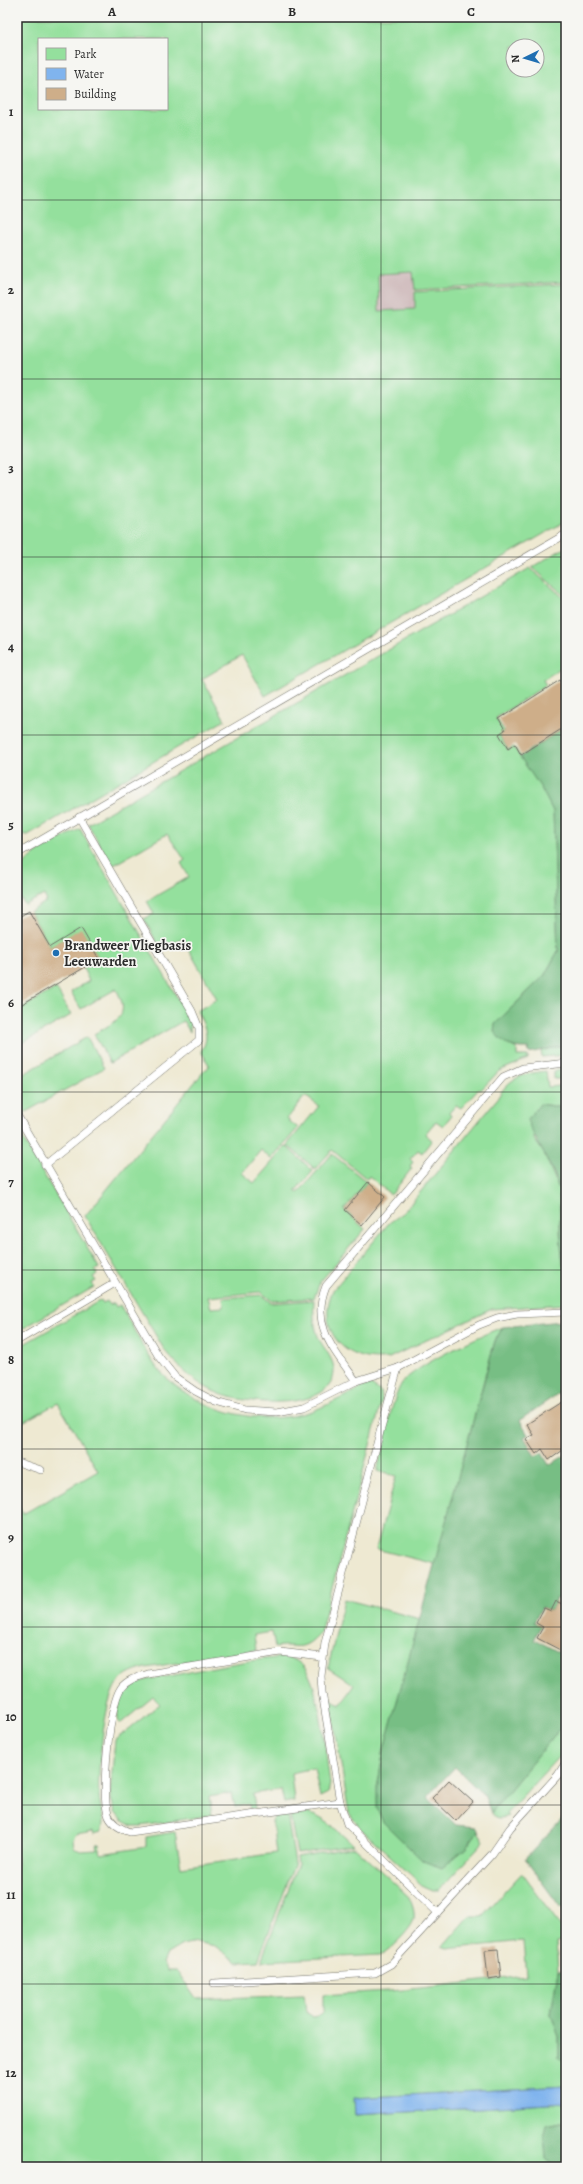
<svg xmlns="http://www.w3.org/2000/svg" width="583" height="2184" font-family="Alegreya,serif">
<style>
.industrial{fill:#d2bfc0}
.green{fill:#94e09d;stroke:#608664;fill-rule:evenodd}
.forest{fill:#77be84;stroke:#517458}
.water{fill:#80b4ee;stroke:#56708c}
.building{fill:#ceae89}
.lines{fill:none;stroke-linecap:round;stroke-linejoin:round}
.lane-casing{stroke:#6f6e65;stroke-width:8}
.lane{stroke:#fff;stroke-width:7}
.grid{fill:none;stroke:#2b2b2b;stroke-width:1;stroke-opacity:0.55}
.poi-dot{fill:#1f6fb2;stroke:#f6f6f2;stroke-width:1.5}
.labels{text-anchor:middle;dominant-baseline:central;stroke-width:3.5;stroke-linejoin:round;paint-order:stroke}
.poi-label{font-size:14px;font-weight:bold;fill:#2b2b2b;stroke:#f6f6f2;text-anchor:start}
.neatline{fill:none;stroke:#2b2b2b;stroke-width:1.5}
.grid-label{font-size:13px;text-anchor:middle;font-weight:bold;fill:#2b2b2b}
</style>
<rect width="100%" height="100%" fill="#f6f6f2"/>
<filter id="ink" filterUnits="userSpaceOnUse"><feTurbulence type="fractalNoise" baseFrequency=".025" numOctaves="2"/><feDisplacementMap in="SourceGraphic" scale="8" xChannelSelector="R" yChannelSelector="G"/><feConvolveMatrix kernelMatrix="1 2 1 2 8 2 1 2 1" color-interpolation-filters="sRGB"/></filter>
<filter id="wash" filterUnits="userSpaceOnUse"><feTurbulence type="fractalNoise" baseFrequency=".012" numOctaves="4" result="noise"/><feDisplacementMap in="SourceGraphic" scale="16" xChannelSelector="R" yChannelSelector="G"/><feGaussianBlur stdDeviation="0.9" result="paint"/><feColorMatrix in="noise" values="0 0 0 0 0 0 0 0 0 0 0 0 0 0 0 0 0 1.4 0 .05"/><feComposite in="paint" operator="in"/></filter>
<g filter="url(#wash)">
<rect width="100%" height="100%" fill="#eee9d2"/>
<polygon class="industrial" points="414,272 415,309 379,311 378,274"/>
<g class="green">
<path d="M17,17H566V282L415,290L413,272L378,274L379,311L415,309V292L566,284V521L265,696L242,655L202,679L225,720L28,835L17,834ZM39,39H167V109H39ZM513,46H537V70H513Z"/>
<polygon points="566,547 566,597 532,567"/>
<path d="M530,568L566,600V667H562L543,680L546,685L496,718L504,731L499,735L508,750L514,747L541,788L553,811L558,951L544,976L495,1024L507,1044L517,1049V1056H528V1059L499,1071L481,1090L479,1089L461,1108L456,1105L449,1113L451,1116L443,1126L436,1121L425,1134L432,1140L422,1153L418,1150L410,1159L413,1162L410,1166L412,1168L391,1195L369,1176L367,1179L332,1150L315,1169L287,1145L319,1106L305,1096L287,1119L298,1128L271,1159L261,1150L242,1173L254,1183L286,1146L313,1171L295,1191L298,1193L332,1154L367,1182L344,1210L365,1229L320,1282L314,1298L272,1301L261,1292L208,1297L211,1308L224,1307L223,1298L261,1295L272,1303L314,1300C313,1313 314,1327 319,1339C324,1349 335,1360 334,1372C332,1412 245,1404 220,1394C197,1385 181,1370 165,1351L85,1216L209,1065L201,1051C211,1037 204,1025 197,1011L217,999L182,938L161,950L144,919L154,914L147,901L189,877L181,863L185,860L167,834L112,866L88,824Z"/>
<path d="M80,829L185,1011L190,1021V1032L183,1021L110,1063L94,1034C116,1021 132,1017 116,989L81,1009L71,992L89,981L83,968L99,959L81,929L50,947L30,912L47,901L44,895L25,905C23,901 18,897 17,892C10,859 57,841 80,829Z"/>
<polygon points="56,988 71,1015 17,1046 17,1011"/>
<polygon points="87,1037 104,1068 24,1113 17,1100 17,1078"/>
<polygon points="566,1045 566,1055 542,1057 541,1051"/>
<path d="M566,1070V1108L540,1104L534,1139L544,1153L559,1189L560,1231L563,1265L566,1273V1304L492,1309L389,1358C346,1365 315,1331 333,1290L389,1223L403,1213L497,1099C509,1077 522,1074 546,1071L548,1087L561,1086V1079H554V1071Z"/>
<polygon points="17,1129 99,1268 95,1270 97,1274 93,1277 96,1281 92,1283 94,1287 17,1332"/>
<path d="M101,1300L103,1303L107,1301L110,1305L114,1303L116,1307L120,1305C132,1325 143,1349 157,1368C188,1405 245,1424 292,1416C318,1412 342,1397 365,1386L371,1385L381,1392L382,1400L320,1633C301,1654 297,1643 275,1647L272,1632L254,1635L256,1650L146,1668C135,1671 125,1674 117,1684C104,1699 97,1774 99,1796C100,1808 106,1820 101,1832L94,1834L93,1831L76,1834L73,1839L74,1847L80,1851L97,1850L96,1845H99L101,1854L146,1847V1837L175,1832L181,1867L276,1853L272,1821L274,1817L287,1815L295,1863L258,1961L237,1962L215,1946L196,1942L182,1945L167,1954L163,1963L168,1971H177L196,1999L304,1995L306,2012L313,2017L319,2016L323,2012V1995L403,1990L526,1976L523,1941L447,1949L442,1947L469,1916H482L522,1873L562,1928L566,1940L556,1942L558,1971L551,2014L559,2037V2057L566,2062V2086L355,2098V2115L566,2103V2121L547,2125L551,2165L556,2167H17V1504L23,1514L98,1471L58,1403L17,1425V1348Z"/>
<path d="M503,1327L495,1341L488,1365L435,1564L376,1549L396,1476L377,1471C383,1449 391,1400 402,1383C413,1367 482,1334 503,1327Z"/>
<polygon points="344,1599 420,1619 384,1749 377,1789 465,1849 478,1831 484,1841 439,1890 432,1890 423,1886 361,1829 349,1813 330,1698 340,1705 354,1685 328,1668"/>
<path d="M288,1657C295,1660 302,1663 306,1670C320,1689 326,1757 330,1784L328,1793L320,1797L314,1768L291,1773L294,1801L284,1803L281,1789L253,1794L255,1808L250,1809L249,1804L235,1807L232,1793L209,1797L212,1815L141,1826H132L121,1820L115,1812L110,1795L115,1740L160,1704L153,1697L120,1724C113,1713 123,1690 135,1684C145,1679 159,1678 170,1676C209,1668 249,1659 288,1657Z"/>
<path d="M566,1721V1755L563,1752L506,1814L508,1816C501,1818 496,1820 491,1813L497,1805Z"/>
<path d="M307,1813C326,1818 339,1832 353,1845L297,1854L290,1815Z"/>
<path d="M355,1847L409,1897C412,1904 415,1911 414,1919C412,1929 389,1951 380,1955L261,1961L298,1864L297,1857Z"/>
</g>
<g class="forest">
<path d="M563,728L566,733V1045L529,1053L528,1048C513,1049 502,1044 494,1031L495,1024L544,976L558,951L553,811L541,788L520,757Z"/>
<path d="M540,1104L559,1107L566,1132L564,1150L566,1165V1273C557,1246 563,1217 559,1190C556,1170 535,1141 527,1120Z"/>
<polygon points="562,1321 566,1325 566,1388 520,1420 528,1435 524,1437 535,1456 542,1453 549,1465 566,1455 566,1602 557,1598 551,1611 542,1607 534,1622 541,1626 534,1639 566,1656 566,1721 491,1813 485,1797 455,1767 427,1797 456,1825 475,1827 478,1831 465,1849 442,1868 423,1861 383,1822 377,1808 377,1789 384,1749 495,1341 503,1327"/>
<polygon points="566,1815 566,1904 561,1908 525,1859"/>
<polygon points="566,1970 566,2062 559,2057 559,2037 551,2014 558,1971"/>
<polygon points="566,2121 566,2167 556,2167 546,2159 544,2136 547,2125"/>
</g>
<polygon class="water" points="566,2086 566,2103 355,2115 354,2098"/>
<g id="blocks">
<g class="building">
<polygon points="560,680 566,689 566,726 521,755 515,744 508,749 499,734 505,730 499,719"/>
<polygon points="29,911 50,947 81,928 99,959 17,1007 17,918"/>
<polygon points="368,1182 385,1197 362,1225 345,1210"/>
<polygon points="566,1399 566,1448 549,1460 542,1449 536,1454 526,1439 534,1435 527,1424"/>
<polygon points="556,1601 566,1606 566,1653 537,1638 543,1627 536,1623 544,1608 551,1611"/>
<polygon points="449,1780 473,1802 456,1821 432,1798"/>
<polygon points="498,1949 501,1977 488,1979 485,1950"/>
</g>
</g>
</g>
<g filter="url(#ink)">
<use href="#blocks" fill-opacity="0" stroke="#6f6e65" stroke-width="1"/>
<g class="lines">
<defs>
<g id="lane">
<polyline points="17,854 566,534"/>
<polyline points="17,1115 159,1357 175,1377 195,1391 216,1402 245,1410 277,1412 304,1407 356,1381 398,1368 479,1325 497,1318 517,1314 566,1312"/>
<polyline points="45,1165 199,1040 199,1028 192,1011 79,817"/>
<polyline points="17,1341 115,1283"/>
<polyline points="398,1368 380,1432 325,1643 321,1676 322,1692 340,1802 347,1824 438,1913"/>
<path d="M356,1381C334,1350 310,1325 326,1286L503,1077L523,1068L566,1063"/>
<polyline points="17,1462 41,1470"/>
<path d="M322,1657L280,1652L148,1674C138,1677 128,1679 121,1688C109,1705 101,1793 108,1814C111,1824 121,1829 130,1832L340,1802"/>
<polyline points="214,1983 375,1973 391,1964 492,1854 510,1828 558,1775 566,1762"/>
</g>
</defs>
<use href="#lane" class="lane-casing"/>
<use href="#lane" class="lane"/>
</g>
</g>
<path class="grid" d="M202,17V2167M381,17V2167M17,200H566M17,379H566M17,557H566M17,735H566M17,914H566M17,1092H566M17,1270H566M17,1449H566M17,1627H566M17,1805H566M17,1984H566"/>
<circle class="poi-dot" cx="56" cy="953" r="4"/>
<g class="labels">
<g class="poi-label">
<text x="64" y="945">Brandweer Vliegbasis<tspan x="64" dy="16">Leeuwarden</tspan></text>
</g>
</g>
<rect width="583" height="2184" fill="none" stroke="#f6f6f2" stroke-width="44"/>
<rect x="38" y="38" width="130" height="72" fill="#f6f6f2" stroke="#a5a5a2"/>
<rect x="46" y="48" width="20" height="12" fill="#94e09d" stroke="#a5a5a2"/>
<text x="74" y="58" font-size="12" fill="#2b2b2b">Park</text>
<rect x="46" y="68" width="20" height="12" fill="#80b4ee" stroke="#a5a5a2"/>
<text x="74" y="78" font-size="12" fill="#2b2b2b">Water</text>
<rect x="46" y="88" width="20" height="12" fill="#ceae89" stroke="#a5a5a2"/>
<text x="74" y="98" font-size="12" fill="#2b2b2b">Building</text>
<g transform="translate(525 58) rotate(265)"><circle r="19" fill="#f6f6f2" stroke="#a5a5a2"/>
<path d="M0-3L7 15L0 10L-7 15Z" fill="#1f6fb2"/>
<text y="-6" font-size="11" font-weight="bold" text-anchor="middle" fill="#2b2b2b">N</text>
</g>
<rect x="22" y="22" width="539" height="2140" class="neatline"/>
<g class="grid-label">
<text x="112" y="16">A</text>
<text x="292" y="16">B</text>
<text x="471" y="16">C</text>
<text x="11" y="116">1</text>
<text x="11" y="294">2</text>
<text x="11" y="472">3</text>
<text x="11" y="651">4</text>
<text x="11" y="829">5</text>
<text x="11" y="1007">6</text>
<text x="11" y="1186">7</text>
<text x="11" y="1364">8</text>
<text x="11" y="1542">9</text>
<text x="11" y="1721">10</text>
<text x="11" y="1899">11</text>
<text x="11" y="2077">12</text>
</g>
</svg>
